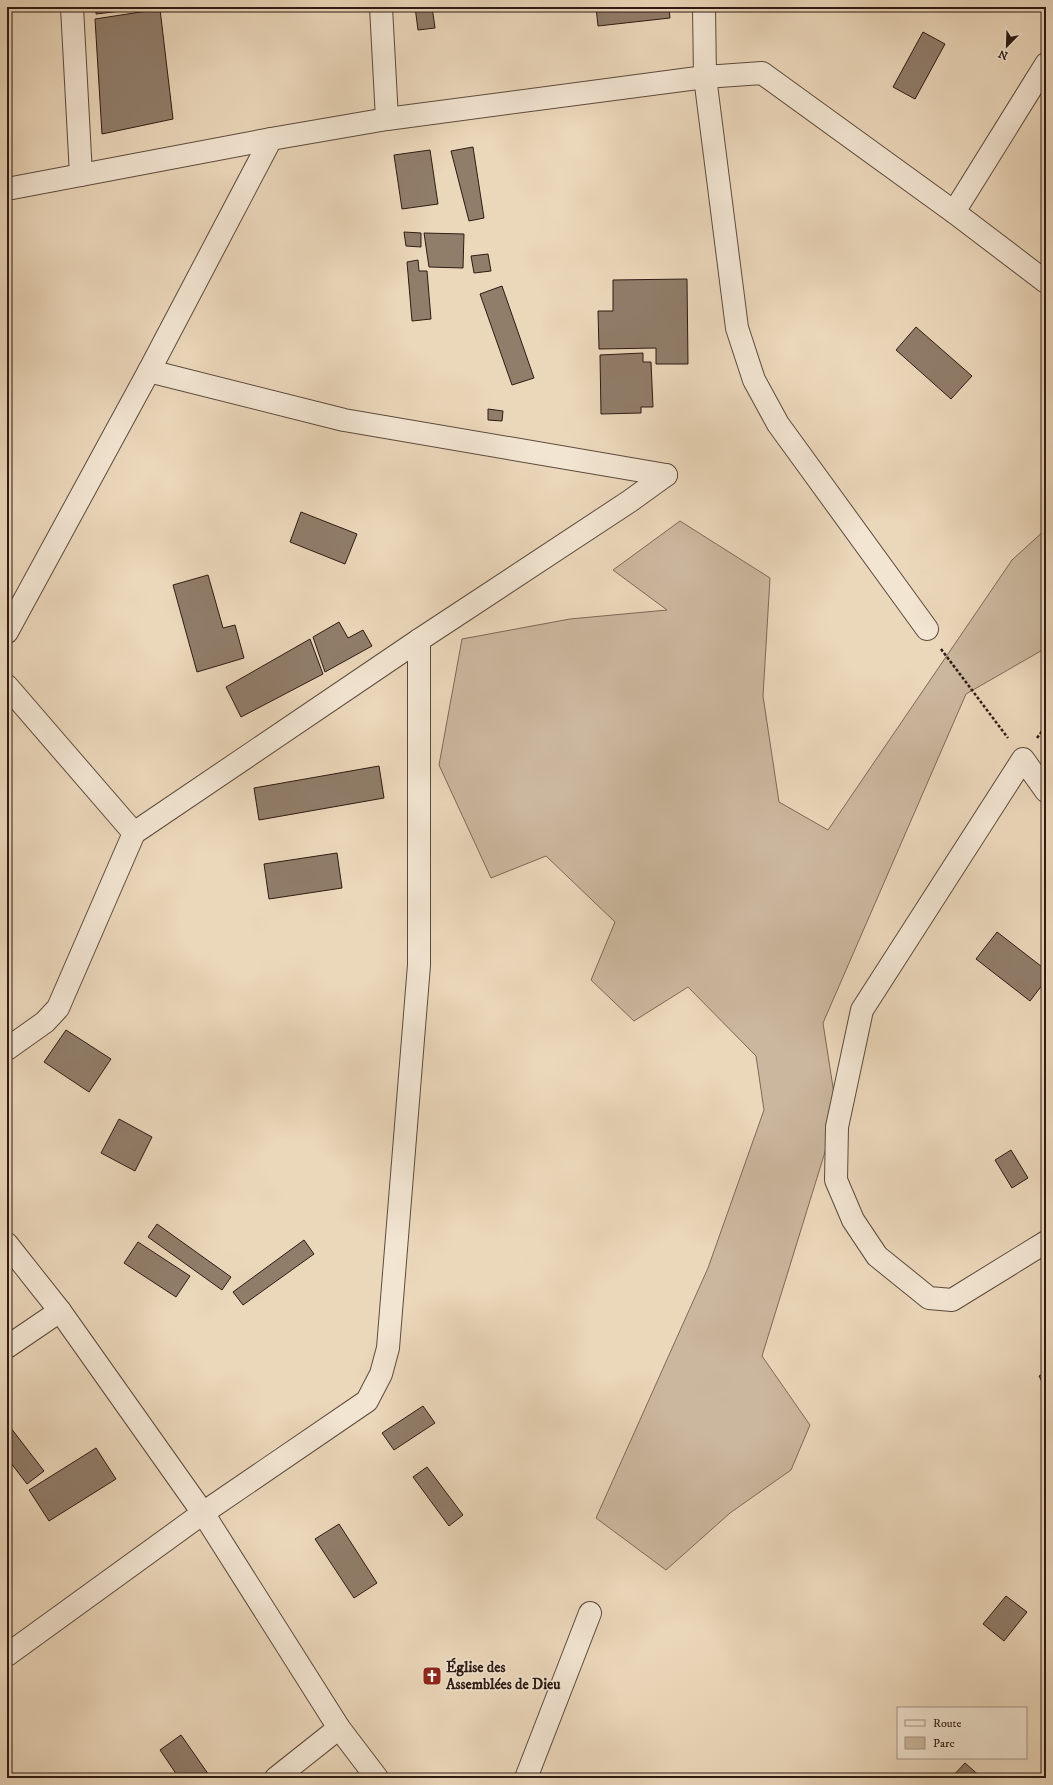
<svg xmlns="http://www.w3.org/2000/svg" width="1053" height="1785" font-family="'IM FELL DW Pica',serif">
<style>
.green{fill:#cbb79e;stroke:#7c6958}
.building{fill:#907d6a;stroke:#2e1b13}
.lines{fill:none;stroke-linecap:round;stroke-linejoin:round}
.minor-casing{stroke:#5d4a3d;stroke-width:24}
.path{stroke:#2e1b13;stroke-width:2.5;stroke-dasharray:3 2;stroke-linecap:butt}
.minor{stroke:#f2e5d2;stroke-width:22}
.labels{text-anchor:middle;dominant-baseline:central;stroke-width:3;stroke-linejoin:round;paint-order:stroke}
.poi-label{font-size:15px;font-weight:bold;fill:#2e1b13;stroke:#f2e5d2;text-anchor:start}
</style>
<rect width="100%" height="100%" fill="#ebd7ba"/>
<filter id="stains"><feTurbulence type="fractalNoise" baseFrequency=".005" numOctaves="4"/><feColorMatrix values="0 0 0 0 .2 0 0 0 0 .09 0 0 0 0 .02 0 0 0 .5 -.17"/></filter>
<radialGradient id="worn" r=".72"><stop offset=".6" stop-color="#630" stop-opacity="0"/><stop offset="1" stop-color="#630" stop-opacity=".3"/></radialGradient>
<polygon class="green" points="680,521 770,578 763,696 779,802 828,830 1012,560 1046,529 1046,648 966,694 823,1023 837,1113 762,1356 810,1425 791,1470 730,1513 666,1570 596,1518 708,1268 764,1110 756,1056 688,987 634,1021 591,980 615,922 546,856 491,878 439,765 462,639 570,619 667,610 613,570"/>
<g class="building">
<polygon points="96,7 120,7 121,11 96,14"/>
<polygon points="415,7 432,7 435,28 418,30"/>
<polygon points="596,7 669,7 670,18 598,26"/>
<polygon points="160,9 173,119 102,134 95,19"/>
<polygon points="923,32 945,44 915,99 893,87"/>
<polygon points="473,147 484,218 469,221 451,151"/>
<polygon points="430,150 438,204 402,209 394,155"/>
<polygon points="404,232 421,233 421,247 406,246"/>
<polygon points="424,233 464,234 463,268 429,267"/>
<polygon points="488,254 491,271 474,273 471,256"/>
<polygon points="418,260 419,271 427,271 431,319 412,321 407,262"/>
<polygon points="687,279 688,364 656,364 656,348 599,349 598,311 613,311 613,280"/>
<polygon points="502,286 534,378 512,385 480,294"/>
<polygon points="916,327 972,376 951,399 896,350"/>
<polygon points="643,353 643,362 651,362 653,407 641,407 641,413 601,414 600,355"/>
<polygon points="488,409 503,411 502,421 488,420"/>
<polygon points="301,512 357,534 345,564 290,542"/>
<polygon points="208,575 223,628 235,625 244,658 197,672 173,585"/>
<polygon points="339,622 348,638 363,630 372,646 325,672 313,637"/>
<polygon points="310,639 323,674 241,717 226,687"/>
<polygon points="379,766 384,798 259,820 254,788"/>
<polygon points="337,853 342,888 269,899 264,864"/>
<polygon points="997,932 1046,970 1046,980 1030,1001 976,959"/>
<polygon points="66,1030 111,1059 89,1092 44,1062"/>
<polygon points="119,1119 152,1137 135,1171 101,1153"/>
<polygon points="1011,1150 1028,1178 1012,1188 995,1160"/>
<polygon points="157,1224 231,1277 222,1290 148,1237"/>
<polygon points="304,1240 314,1254 243,1305 233,1292"/>
<polygon points="138,1242 190,1276 176,1297 124,1263"/>
<polygon points="1046,1372 1046,1389 1039,1376"/>
<polygon points="423,1406 435,1423 394,1450 382,1433"/>
<polygon points="7,1423 44,1471 27,1484 7,1458"/>
<polygon points="96,1448 116,1479 49,1521 29,1490"/>
<polygon points="427,1467 463,1515 449,1526 413,1477"/>
<polygon points="339,1524 377,1583 354,1598 315,1539"/>
<polygon points="1006,1596 1027,1612 1004,1641 983,1624"/>
<polygon points="181,1735 211,1778 179,1778 160,1750"/>
<polygon points="965,1763 982,1778 951,1778"/>
</g>
<g class="lines">
<defs>
<g id="minor">
<polyline points="72,7 81,175"/>
<polyline points="381,7 387,119"/>
<polyline points="7,189 271,139 387,119 705,77 704,7"/>
<polyline points="954,212 1046,64"/>
<polyline points="149,371 344,420 666,475"/>
<polyline points="927,629 778,424 754,380 737,328 705,77 762,73 954,212 1046,282"/>
<polyline points="7,632 149,371 271,139"/>
<polyline points="7,686 134,833"/>
<polyline points="1046,791 1023,759 862,1010 837,1127 836,1180 853,1220 877,1256 929,1298 952,1300 1046,1242"/>
<polyline points="7,1049 45,1022 58,1008 134,833 419,640 630,501 666,475"/>
<polyline points="7,1244 60,1311 203,1513 339,1728 377,1778"/>
<polyline points="7,1347 60,1311"/>
<polyline points="7,1655 203,1513 367,1401 381,1374 388,1348 419,965 419,640"/>
<polyline points="276,1778 339,1728"/>
<polyline points="526,1778 590,1613"/>
</g>
</defs>
<use href="#minor" class="minor-casing"/>
<g class="path">
<polyline points="941,649 1008,738"/>
<polyline points="1037,738 1046,726"/>
</g>
<use href="#minor" class="minor"/>
</g>
<defs>
<symbol id="church-square" viewBox="-11 -11 22 22"><rect x="-9" y="-9" width="18" height="18" rx="4" fill="#8f2418" stroke="#f2e5d2"/><path d="M-1.2-6h2.4v3.5h3.3v2.4h-3.3V6h-2.4V-.1h-3.3v-2.4h3.3Z" fill="#fff"/></symbol>
</defs>
<g fill-rule="evenodd">
<use href="#church-square" x="421" y="1665" width="22" height="22"/>
</g>
<g class="labels">
<g class="poi-label">
<text x="446" y="1667">Église des<tspan x="446" dy="17">Assemblées de Dieu</tspan></text>
</g>
</g>
<rect width="1053" height="1785" fill="none" stroke="#ebd7ba" stroke-width="24"/>
<rect x="8" y="8" width="1037" height="1769" fill="none" stroke="#2e1b13" stroke-width="2"/>
<rect x="12" y="12" width="1029" height="1761" fill="none" stroke="#2e1b13"/>
<rect x="897" y="1707" width="130" height="52" fill="#f2e5d2" stroke="#a49486"/>
<rect x="905" y="1720" width="20" height="6" fill="#f2e5d2" stroke="#a49486"/>
<text x="933" y="1727" font-size="12" fill="#2e1b13">Route</text>
<rect x="905" y="1737" width="20" height="12" fill="#cbb79e" stroke="#a49486"/>
<text x="933" y="1747" font-size="12" fill="#2e1b13">Parc</text>
<g transform="translate(1007 46) rotate(203)" stroke="#f2e5d2" stroke-width="3" paint-order="stroke">
<path d="M0-3L7 15L0 10L-7 15Z" fill="#2e1b13"/>
<text y="-6" font-size="11" font-weight="bold" text-anchor="middle" fill="#2e1b13">N</text>
</g>
<rect width="100%" height="100%" filter="url(#stains)"/>
<rect width="100%" height="100%" fill="url(#worn)"/>
</svg>
